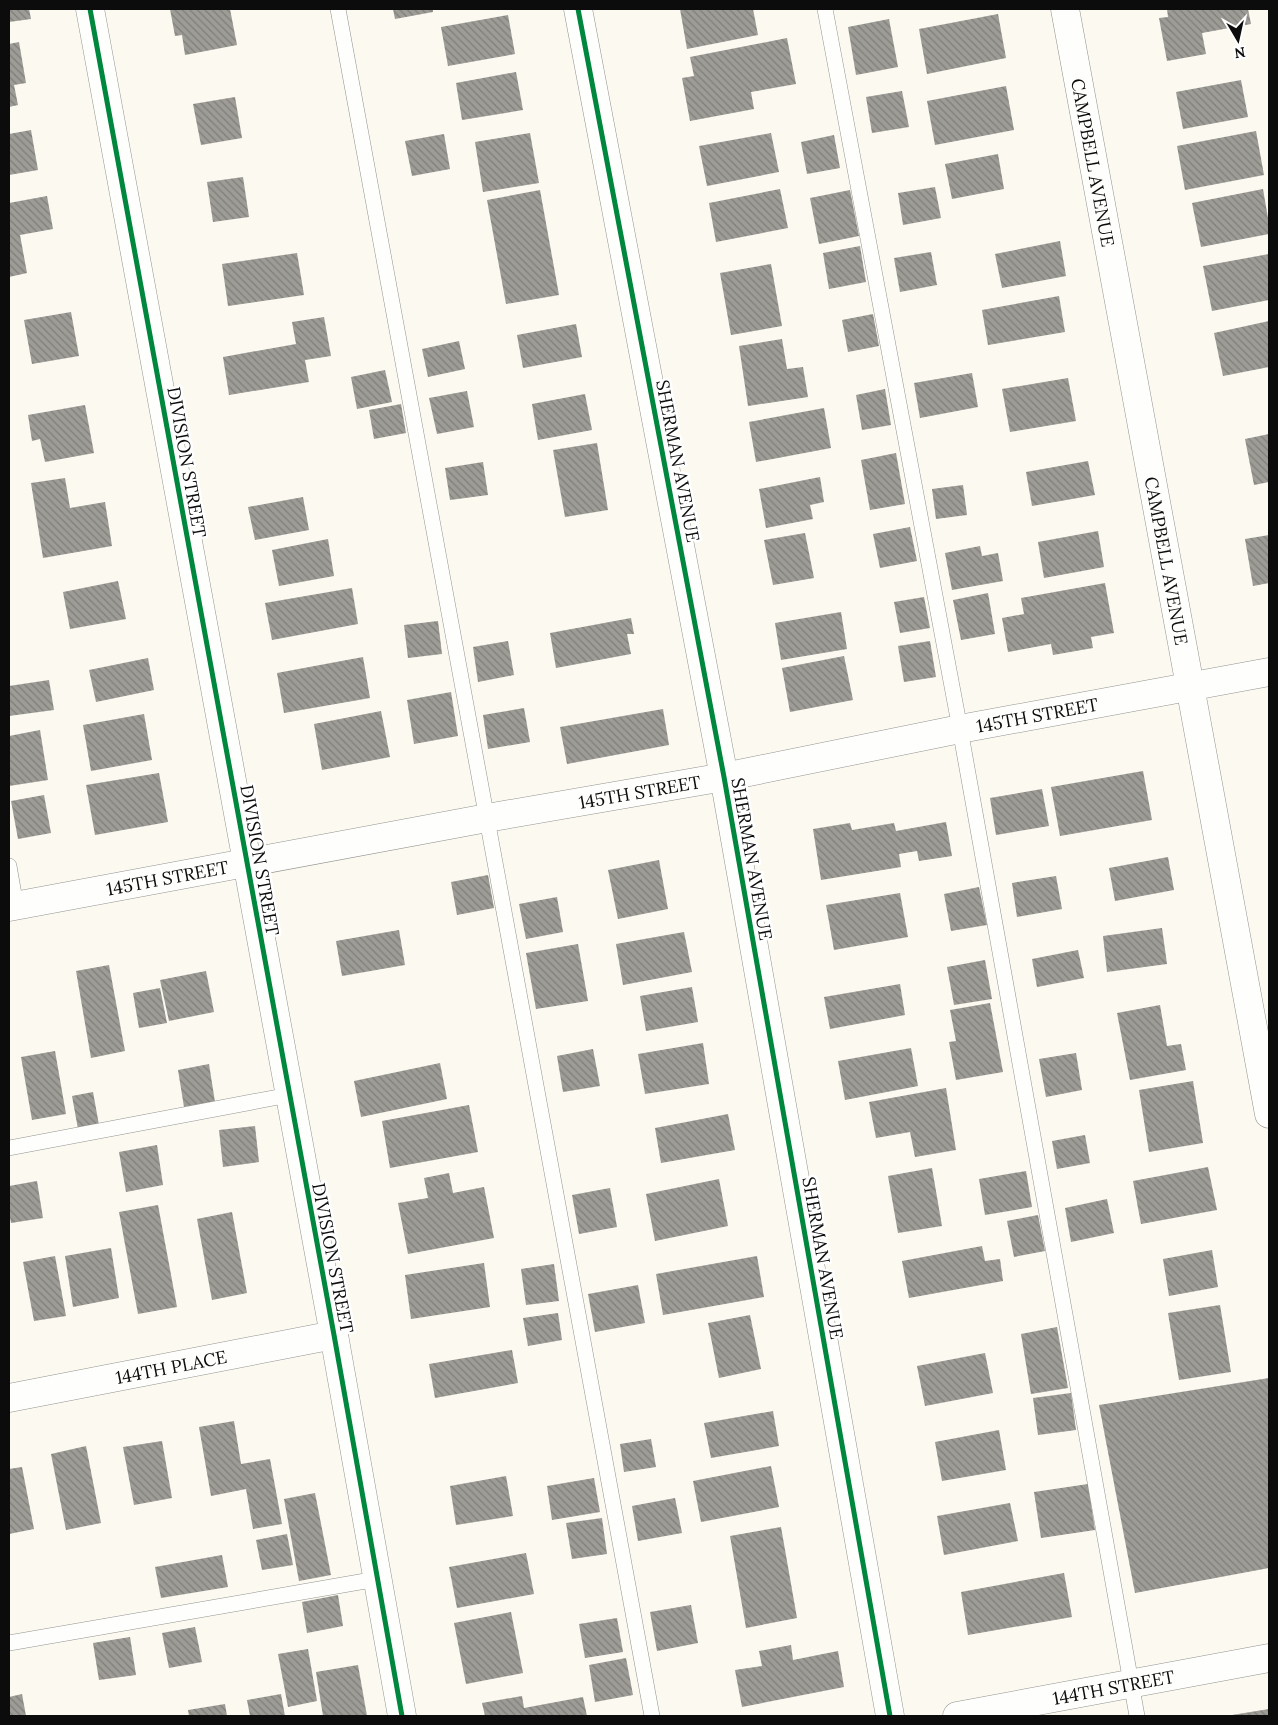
<svg xmlns="http://www.w3.org/2000/svg" width="1278" height="1725" font-family="Lora,serif">
<style>
.building{fill:url(#building-back-hatch)}
.lines{fill:none;stroke-linecap:round;stroke-linejoin:round}
.lane-casing{stroke:#94938f;stroke-width:16}
.street-casing{stroke:#94938f;stroke-width:29}
.lane{stroke:#fefefd;stroke-width:15}
.street{stroke:#fefefd;stroke-width:28}
.cycleway-casing{stroke:#fff;stroke-width:8}
.cycleway{stroke:#00873e;stroke-width:5}
.labels{text-anchor:middle;dominant-baseline:central;stroke-width:5;stroke-linejoin:round;paint-order:stroke}
.street-label{font-size:18px;fill:#0c0c0c;stroke:#fff}
</style>
<defs>
<pattern id="building-back-hatch" width="6" height="6" patternUnits="userSpaceOnUse" patternTransform="scale(1.25)"><rect width="6" height="6" fill="#9e9c96"/><path d="M-1 5l2 2M0 0l6 6M5-1l2 2" fill="none" stroke="#7f7e79"/></pattern>
</defs>
<rect width="100%" height="100%" fill="#fbf9f0"/>
<g class="building">
<polygon points="9,9 29,9 31,19 9,22"/>
<polygon points="170,9 230,9 237,45 185,55 182,35 175,36"/>
<polygon points="393,9 433,9 433,12 395,19"/>
<polygon points="680,9 753,9 758,35 687,49"/>
<polygon points="1167,9 1248,9 1251,24 1202,33 1206,54 1167,61 1159,18 1168,17"/>
<polygon points="998,14 1006,58 927,74 919,29"/>
<polygon points="508,15 515,54 448,66 441,27"/>
<polygon points="889,19 898,67 856,75 848,27"/>
<polygon points="787,38 796,84 751,92 754,109 690,121 682,78 694,76 690,57"/>
<polygon points="19,42 26,83 14,85 18,105 9,107 9,44"/>
<polygon points="516,72 523,110 462,120 456,83"/>
<polygon points="1241,80 1248,117 1183,129 1176,92"/>
<polygon points="1006,86 1014,130 935,145 927,101"/>
<polygon points="902,91 909,127 872,133 866,97"/>
<polygon points="235,97 242,138 201,145 193,104"/>
<polygon points="31,130 38,170 9,175 9,134"/>
<polygon points="1256,131 1264,175 1185,190 1177,146"/>
<polygon points="530,133 539,183 483,192 475,142"/>
<polygon points="771,133 779,172 707,186 699,146"/>
<polygon points="444,134 450,169 412,176 405,141"/>
<polygon points="834,135 840,168 807,174 801,142"/>
<polygon points="998,154 1004,189 952,199 945,164"/>
<polygon points="243,177 249,217 213,222 207,182"/>
<polygon points="935,187 941,218 903,225 898,193"/>
<polygon points="780,189 788,228 716,242 709,203"/>
<polygon points="1263,189 1269,224 1269,234 1201,247 1192,203"/>
<polygon points="540,190 559,295 506,304 487,200"/>
<polygon points="850,190 859,236 819,244 810,198"/>
<polygon points="47,196 53,229 20,235 27,273 9,277 9,203"/>
<polygon points="1060,241 1066,276 1002,288 995,254"/>
<polygon points="860,246 866,282 829,289 823,253"/>
<polygon points="931,252 937,285 900,292 894,258"/>
<polygon points="297,253 304,295 228,306 222,264"/>
<polygon points="1269,254 1269,300 1212,311 1203,266"/>
<polygon points="771,264 782,326 731,335 720,273"/>
<polygon points="1059,296 1065,332 988,345 982,310"/>
<polygon points="71,312 79,356 32,364 24,320"/>
<polygon points="873,314 879,346 848,352 842,320"/>
<polygon points="324,317 331,356 305,360 309,382 229,395 223,357 296,344 292,322"/>
<polygon points="1269,321 1269,367 1223,376 1214,333"/>
<polygon points="576,324 582,357 523,368 517,335"/>
<polygon points="782,339 787,369 803,367 808,397 748,406 739,346"/>
<polygon points="459,341 465,369 428,377 422,349"/>
<polygon points="385,370 392,402 357,409 351,377"/>
<polygon points="972,373 978,407 920,418 914,383"/>
<polygon points="1068,378 1076,421 1010,432 1002,389"/>
<polygon points="885,389 891,425 862,430 856,395"/>
<polygon points="467,391 474,427 437,434 429,398"/>
<polygon points="585,394 592,430 538,440 532,404"/>
<polygon points="401,404 406,433 374,439 369,410"/>
<polygon points="85,405 94,453 45,462 40,439 32,441 28,415"/>
<polygon points="824,408 831,448 756,462 749,422"/>
<polygon points="1269,434 1269,482 1254,485 1245,439"/>
<polygon points="597,443 608,510 565,517 553,450"/>
<polygon points="896,453 905,504 870,510 861,460"/>
<polygon points="1088,461 1095,495 1032,506 1026,472"/>
<polygon points="483,462 488,495 450,500 445,468"/>
<polygon points="820,477 824,502 810,505 813,519 766,528 759,489"/>
<polygon points="65,478 70,508 105,502 112,546 43,558 31,483"/>
<polygon points="963,485 967,515 936,519 932,489"/>
<polygon points="303,497 309,530 255,540 248,507"/>
<polygon points="910,527 917,561 880,568 873,534"/>
<polygon points="1098,531 1104,567 1044,578 1038,542"/>
<polygon points="805,533 814,578 773,585 764,540"/>
<polygon points="1269,535 1269,583 1253,586 1245,539"/>
<polygon points="328,539 334,576 279,586 272,550"/>
<polygon points="980,546 982,556 998,553 1003,581 952,590 945,553"/>
<polygon points="118,581 126,619 70,629 63,592"/>
<polygon points="1105,583 1114,633 1091,637 1093,648 1053,655 1051,644 1008,652 1002,618 1024,614 1021,598"/>
<polygon points="352,588 358,624 272,640 265,603"/>
<polygon points="988,593 995,634 961,640 953,600"/>
<polygon points="924,597 930,628 900,633 894,602"/>
<polygon points="841,612 847,649 781,660 775,623"/>
<polygon points="631,618 634,634 627,634 631,654 556,668 550,633"/>
<polygon points="438,621 442,654 408,658 404,625"/>
<polygon points="508,641 514,675 478,682 473,647"/>
<polygon points="930,641 936,677 904,682 898,646"/>
<polygon points="844,656 853,700 790,712 782,668"/>
<polygon points="363,657 370,698 284,713 277,673"/>
<polygon points="148,658 154,690 96,702 89,670"/>
<polygon points="49,680 54,710 9,716 9,686"/>
<polygon points="451,692 458,736 414,744 407,700"/>
<polygon points="524,708 530,742 488,749 483,715"/>
<polygon points="663,709 669,745 567,764 560,727"/>
<polygon points="381,711 390,757 322,770 314,724"/>
<polygon points="144,714 152,760 91,771 83,725"/>
<polygon points="40,730 48,780 9,786 9,736"/>
<polygon points="1143,771 1152,820 1060,836 1051,787"/>
<polygon points="159,773 168,822 95,835 86,785"/>
<polygon points="1042,789 1049,826 996,835 990,798"/>
<polygon points="44,795 51,833 18,839 11,801"/>
<polygon points="946,822 952,856 919,861 917,851 899,854 901,867 821,880 813,829 850,823 852,830 894,823 896,831"/>
<polygon points="1168,857 1174,890 1115,901 1109,868"/>
<polygon points="659,860 668,909 618,919 608,870"/>
<polygon points="488,875 494,908 457,915 451,882"/>
<polygon points="1056,876 1062,909 1017,917 1012,883"/>
<polygon points="979,887 987,925 951,931 944,894"/>
<polygon points="900,893 908,937 834,950 826,905"/>
<polygon points="557,897 563,932 526,939 519,904"/>
<polygon points="1162,928 1167,964 1107,972 1103,936"/>
<polygon points="399,930 405,965 342,976 336,941"/>
<polygon points="684,932 692,972 623,985 616,944"/>
<polygon points="578,944 588,1001 536,1009 526,953"/>
<polygon points="1078,950 1084,978 1037,987 1032,959"/>
<polygon points="985,960 992,999 954,1005 947,967"/>
<polygon points="109,965 125,1051 91,1058 76,971"/>
<polygon points="206,971 214,1012 169,1021 160,980"/>
<polygon points="900,984 905,1015 830,1029 824,997"/>
<polygon points="692,987 698,1022 646,1031 640,996"/>
<polygon points="160,988 167,1023 139,1028 133,993"/>
<polygon points="990,1003 1003,1072 956,1080 949,1042 956,1041 950,1010"/>
<polygon points="1160,1005 1167,1046 1181,1044 1186,1070 1130,1080 1117,1013"/>
<polygon points="703,1043 709,1084 645,1094 638,1054"/>
<polygon points="911,1048 918,1086 845,1100 838,1061"/>
<polygon points="593,1049 600,1086 563,1092 557,1056"/>
<polygon points="55,1051 66,1114 32,1120 21,1057"/>
<polygon points="1076,1053 1082,1090 1046,1097 1039,1059"/>
<polygon points="440,1063 447,1099 361,1117 354,1081"/>
<polygon points="209,1064 215,1102 184,1107 178,1070"/>
<polygon points="1193,1081 1203,1143 1149,1152 1139,1090"/>
<polygon points="946,1088 956,1150 915,1157 910,1132 876,1138 869,1102"/>
<polygon points="93,1092 99,1125 78,1129 72,1096"/>
<polygon points="469,1105 478,1152 390,1168 382,1121"/>
<polygon points="728,1114 735,1150 661,1163 655,1128"/>
<polygon points="255,1126 259,1162 223,1167 219,1130"/>
<polygon points="1085,1135 1090,1163 1057,1169 1052,1141"/>
<polygon points="157,1145 163,1185 126,1192 119,1152"/>
<polygon points="1208,1167 1217,1210 1141,1224 1133,1181"/>
<polygon points="932,1168 942,1226 898,1233 888,1176"/>
<polygon points="1026,1171 1032,1207 985,1215 979,1179"/>
<polygon points="449,1173 453,1193 484,1187 494,1238 408,1254 398,1203 428,1198 424,1178"/>
<polygon points="719,1179 728,1226 655,1241 646,1194"/>
<polygon points="37,1181 43,1218 11,1223 9,1212 9,1186"/>
<polygon points="610,1188 617,1227 579,1234 572,1195"/>
<polygon points="1107,1199 1114,1233 1071,1242 1065,1208"/>
<polygon points="158,1205 177,1307 138,1314 119,1212"/>
<polygon points="232,1212 247,1293 212,1300 197,1219"/>
<polygon points="1038,1215 1045,1251 1014,1257 1007,1221"/>
<polygon points="982,1246 985,1261 1000,1259 1003,1281 909,1298 902,1261"/>
<polygon points="111,1248 119,1298 73,1307 65,1256"/>
<polygon points="1212,1250 1218,1287 1169,1296 1163,1259"/>
<polygon points="55,1256 66,1316 34,1321 23,1262"/>
<polygon points="757,1256 764,1297 663,1315 656,1274"/>
<polygon points="484,1263 490,1307 411,1319 405,1275"/>
<polygon points="554,1264 559,1301 526,1305 521,1269"/>
<polygon points="638,1285 645,1323 595,1332 588,1294"/>
<polygon points="1220,1305 1231,1372 1179,1380 1168,1313"/>
<polygon points="558,1313 562,1340 528,1346 523,1318"/>
<polygon points="750,1315 761,1369 719,1378 708,1323"/>
<polygon points="1057,1327 1068,1388 1031,1394 1021,1334"/>
<polygon points="512,1350 518,1383 435,1398 429,1364"/>
<polygon points="985,1353 993,1393 925,1406 917,1366"/>
<polygon points="1269,1378 1269,1568 1135,1593 1099,1405"/>
<polygon points="1071,1393 1076,1430 1038,1435 1033,1398"/>
<polygon points="773,1411 779,1446 711,1458 704,1423"/>
<polygon points="234,1421 241,1464 270,1459 282,1524 253,1529 246,1489 211,1496 199,1427"/>
<polygon points="999,1430 1006,1470 942,1481 935,1442"/>
<polygon points="651,1439 656,1467 624,1472 620,1444"/>
<polygon points="162,1441 172,1498 134,1505 123,1447"/>
<polygon points="86,1446 101,1523 66,1530 51,1454"/>
<polygon points="771,1466 779,1507 701,1522 693,1481"/>
<polygon points="22,1467 34,1529 9,1534 9,1469"/>
<polygon points="506,1476 513,1516 456,1525 450,1486"/>
<polygon points="594,1478 600,1512 552,1520 547,1486"/>
<polygon points="1088,1484 1095,1530 1041,1538 1034,1492"/>
<polygon points="315,1493 331,1575 299,1581 284,1499"/>
<polygon points="675,1498 682,1533 638,1541 632,1506"/>
<polygon points="1010,1503 1018,1541 944,1555 937,1516"/>
<polygon points="602,1518 607,1554 572,1559 566,1523"/>
<polygon points="781,1527 797,1618 746,1628 730,1536"/>
<polygon points="287,1534 293,1565 262,1570 256,1540"/>
<polygon points="526,1553 534,1594 457,1608 449,1567"/>
<polygon points="222,1555 228,1587 161,1598 155,1567"/>
<polygon points="1064,1573 1072,1617 968,1635 961,1592"/>
<polygon points="338,1595 343,1626 307,1633 302,1602"/>
<polygon points="691,1605 698,1643 657,1651 650,1612"/>
<polygon points="511,1612 523,1673 466,1684 454,1623"/>
<polygon points="617,1618 623,1652 585,1658 579,1624"/>
<polygon points="195,1627 202,1662 169,1668 162,1633"/>
<polygon points="130,1637 136,1675 99,1680 93,1643"/>
<polygon points="791,1645 793,1660 838,1651 844,1687 742,1707 735,1670 762,1666 759,1651"/>
<polygon points="308,1649 317,1701 288,1707 278,1654"/>
<polygon points="626,1658 633,1695 595,1702 589,1665"/>
<polygon points="358,1665 367,1716 323,1716 316,1672"/>
<polygon points="22,1694 26,1716 9,1716 9,1697"/>
<polygon points="281,1694 285,1716 250,1716 247,1700"/>
<polygon points="522,1696 524,1708 583,1697 587,1716 485,1716 482,1703"/>
<polygon points="225,1704 227,1716 189,1716 188,1710"/>
<polygon points="1269,1709 1269,1716 1232,1716 1232,1715"/>
</g>
<g class="lines">
<defs>
<g id="lane">
<polyline points="338,9 652,1716"/>
<polyline points="825,9 960,729 1137,1716"/>
<polyline points="9,866 16,906"/>
<polyline points="9,1148 289,1095"/>
<polyline points="9,1643 377,1579"/>
</g>
<g id="street">
<polyline points="90,9 334,1335 402,1716"/>
<polyline points="578,9 724,777 890,1716"/>
<path id="s1" d="M1065,9L1269,1114"/>
<path id="s2" d="M9,907L487,818L724,777L960,729L1269,672"/>
<path id="s3" d="M9,1398L334,1335"/>
<path id="s4" d="M957,1716L1269,1658"/>
</g>
</defs>
<use href="#lane" class="lane-casing"/>
<use href="#street" class="street-casing"/>
<use href="#lane" class="lane"/>
<use href="#street" class="street"/>
<defs>
<g id="cycleway">
<polyline points="90,9 334,1335 402,1716"/>
<polyline points="578,9 724,777 890,1716"/>
</g>
</defs>
<use href="#cycleway" class="cycleway-casing"/>
<use href="#cycleway" class="cycleway"/>
</g>
<g class="labels">
<g class="street-label">
<text stroke="none"><textPath href="#s1" startOffset="156">CAMPBELL AVENUE</textPath></text>
<text transform="translate(678 461) rotate(79)">SHERMAN AVENUE</text>
<text transform="translate(187 462) rotate(80)">DIVISION STREET</text>
<text stroke="none"><textPath href="#s1" startOffset="561">CAMPBELL AVENUE</textPath></text>
<text stroke="none"><textPath href="#s2" startOffset="1046">145TH STREET</textPath></text>
<text stroke="none"><textPath href="#s2" startOffset="641">145TH STREET</textPath></text>
<text transform="translate(752 859) rotate(80)">SHERMAN AVENUE</text>
<text transform="translate(260 860) rotate(80)">DIVISION STREET</text>
<text stroke="none"><textPath href="#s2" startOffset="161">145TH STREET</textPath></text>
<text transform="translate(333 1258) rotate(79)">DIVISION STREET</text>
<text transform="translate(823 1258) rotate(80)">SHERMAN AVENUE</text>
<text stroke="none"><textPath href="#s3" startOffset="165">144TH PLACE</textPath></text>
<text stroke="none"><textPath href="#s4" startOffset="159">144TH STREET</textPath></text>
</g>
</g>
<rect width="1278" height="1725" fill="none" stroke="#0c0c0c" stroke-width="20"/>
<g transform="translate(1238 40) rotate(171)" stroke="#ffffff" stroke-width="4" paint-order="stroke">
<path d="M0-4L9 19L0 12L-9 19Z" fill="#0c0c0c"/>
<text y="-8" font-size="14" font-weight="bold" text-anchor="middle" fill="#0c0c0c">N</text>
</g>
</svg>
